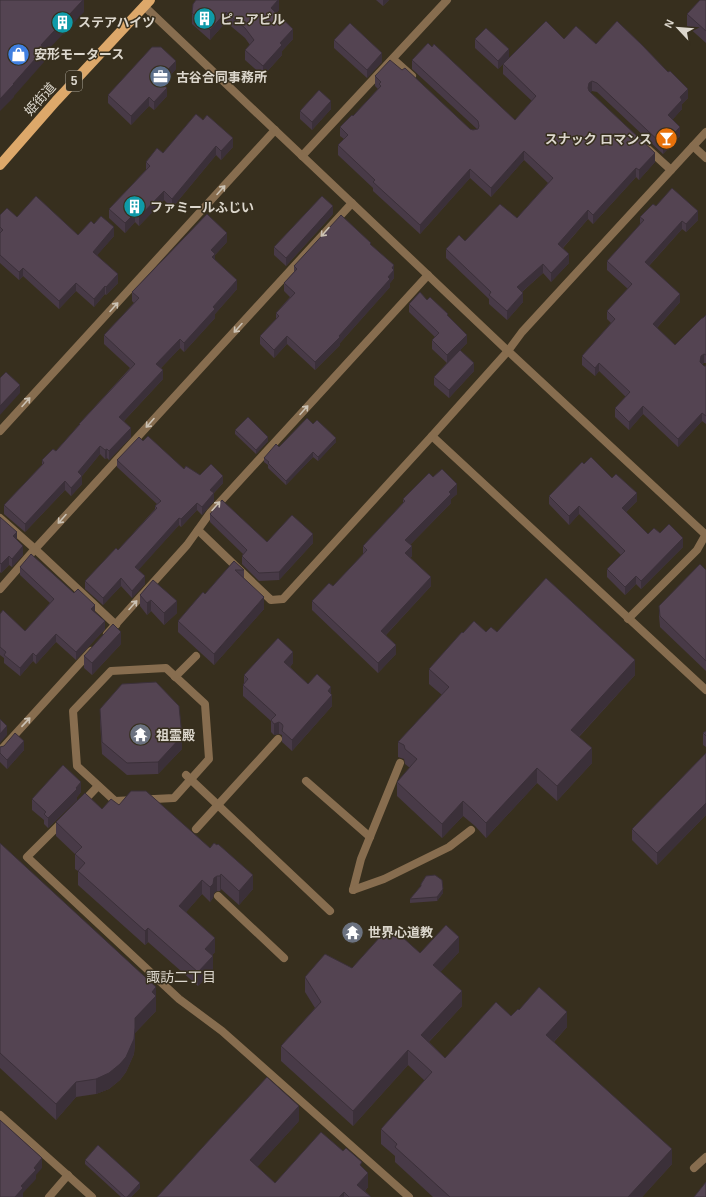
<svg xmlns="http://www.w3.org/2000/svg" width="706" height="1197" font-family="Arial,'Noto Sans JP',sans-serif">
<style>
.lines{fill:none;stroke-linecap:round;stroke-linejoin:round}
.service{stroke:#876d4f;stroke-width:8}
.minor{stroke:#876d4f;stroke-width:8}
.tertiary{stroke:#876d4f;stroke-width:8}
.primary{stroke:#dda86a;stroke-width:10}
.wall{fill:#483a47}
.shaded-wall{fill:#3b3039}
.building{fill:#544452;stroke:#3b3039}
.oneway{stroke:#cbc2b4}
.labels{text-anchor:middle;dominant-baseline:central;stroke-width:3;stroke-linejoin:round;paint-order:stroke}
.shield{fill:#372f1e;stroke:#aaa598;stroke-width:1}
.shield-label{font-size:12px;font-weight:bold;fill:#dcd7cd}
.poi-label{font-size:13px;font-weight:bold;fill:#dcd7cd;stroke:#372f1e;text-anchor:start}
.street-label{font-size:13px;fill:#dcd7cd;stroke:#372f1e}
.neighbourhood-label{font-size:14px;fill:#dcd7cd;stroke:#372f1e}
</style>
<rect width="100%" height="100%" fill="#372f1e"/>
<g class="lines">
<g class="service">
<polygon points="166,668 205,704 209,759 174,798 115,801 77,766 73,711 111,671"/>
<polyline points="175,677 196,656"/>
<polyline points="186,775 330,911"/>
<polyline points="306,781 370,837"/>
<polyline points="81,804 98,786"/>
<polyline points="62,822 27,857 179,999 222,1031 409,1197"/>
<polyline points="196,829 278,739"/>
<polyline points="353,890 361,859 400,763"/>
<polyline points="353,890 384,879 449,847 471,830"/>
<polyline points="218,896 284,958"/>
<polyline points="694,1168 706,1157"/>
</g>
<g class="minor">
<polyline points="393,59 412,76"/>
<polyline points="693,146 706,158"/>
<polyline points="648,149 671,170"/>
<polyline points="302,156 447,0"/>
<polyline points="0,431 275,130"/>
<polyline points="432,436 706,690"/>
<polyline points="0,518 35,549 116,625"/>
<polyline points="198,530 271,600 283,599 432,436 508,351 522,332 706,132"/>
<polyline points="0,589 35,549 352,203"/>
<polyline points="628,619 697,550 706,534"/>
<polyline points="107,634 187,545 210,513 428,275"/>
<polyline points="0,751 91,651"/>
<polyline points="0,1115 92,1197"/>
<polyline points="49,1197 68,1175"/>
</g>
<polyline class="tertiary" points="144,6 508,351 706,535"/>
<polyline class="primary" points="0,165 56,101 150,0"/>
</g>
<g class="wall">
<polygon points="279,0 279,10 276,13 293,39 282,51 282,55 263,76 245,60 245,50 250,45 245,38 226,22 210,40 192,24 192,13"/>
<polygon points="376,0 389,0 383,6"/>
<polygon points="706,0 706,43 687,26 687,14"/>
<polygon points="475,39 509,58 498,69 475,48"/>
<polygon points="564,39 596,44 688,98 682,104 682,109 672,120 680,136 663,154 597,92 592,91 590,92 655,162 639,180 636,177 593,224 588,219 563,248 569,263 551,282 543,273 522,292 523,302 507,320 489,304 489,299 446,258 446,249 465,241 517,218 548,183 524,160 491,197 470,178 420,234 373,191 373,188 338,155 338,145 344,139 340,136 340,127 353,116 378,89 375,86 375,76 402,70 470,129 473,130 477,129 412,69 412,60 515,120 532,101 503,74 503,64"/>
<polygon points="334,40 382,62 367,78 334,48"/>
<polygon points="176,69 162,84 167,96 154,110 149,106 131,125 108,103 108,95"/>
<polygon points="331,109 312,130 300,119 300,111"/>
<polygon points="196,114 233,147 221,160 216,155 172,208 164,200 139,226 135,222 125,233 109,218 109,209 146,170 146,162 163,153"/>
<polygon points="656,206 698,220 686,232 682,229 649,266 680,302 657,328 675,345 706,315 706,363 704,363 702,364 704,366 706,366 706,424 702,421 678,447 643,414 629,430 615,417 615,408 626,397 599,371 595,376 582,365 582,356 611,323 607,319 607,311 628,289 607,270 607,261 640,225 640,217"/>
<polygon points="333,214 286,266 274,255 274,247"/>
<polygon points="0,215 17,217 78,235 94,224 114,236 97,255 118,283 106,295 105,294 94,307 76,291 59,309 23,276 19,280 0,263"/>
<polygon points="227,242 215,255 215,260 237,289 215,314 215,318 184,352 180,348 161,368 163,379 124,421 131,437 109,460 107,458 105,459 100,454 82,476 82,484 71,496 65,490 25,532 4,514 4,505 42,465 42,460 56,451 79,425 79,424 130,368 104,344 104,335 134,303 132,301 132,292"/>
<polygon points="371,245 394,273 394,278 390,283 390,287 340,343 340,345 315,370 287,344 274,358 260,344 260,336 276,320 276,313 290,297 284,291 284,283 294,272 294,266"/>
<polygon points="427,300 448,317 467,343 460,350 474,371 449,398 434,385 434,377 447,363 432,349 432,340 435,337 409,312 409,304"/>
<polygon points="313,424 336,442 318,461 313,457 286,485 268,468 268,465 264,462 264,458 279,447"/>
<polygon points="235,430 268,441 256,454 235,434"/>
<polygon points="143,441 184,469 200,475 223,483 214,493 214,501 202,515 197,510 181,527 179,525 138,570 145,584 132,598 121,586 103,605 85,589 85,581 118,550 155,509 155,506 157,504 117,467 117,460"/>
<polygon points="584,464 637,501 626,512 648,534 660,533 683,547 641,589 636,584 625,595 607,577 607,569 621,555 579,514 569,525 549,504 549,496"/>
<polygon points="433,477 457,494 451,499 451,503 410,545 412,556 410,558 431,586 386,635 396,654 378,673 312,610 312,601 333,586 363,555 363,546 403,503 403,499"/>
<polygon points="210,514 267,542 313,543 279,580 259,581 242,564 242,556 243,554 210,522"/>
<polygon points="0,517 17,540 23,555 12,567 9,565 1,573 0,572"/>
<polygon points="234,561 244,570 244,578 264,609 214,665 178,632 178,621 205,594"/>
<polygon points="20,567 95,613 105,629 76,660 56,642 36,664 33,661 20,676 4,663 4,658 0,655 0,614 25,631 50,603 20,575"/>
<polygon points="706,570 706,671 660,627 659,616 659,606"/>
<polygon points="153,580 177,613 164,625 151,611 147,615 140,606 140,595"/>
<polygon points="486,632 497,632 635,675 579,737 592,763 557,801 537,783 486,838 475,826 463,816 442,838 397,796 397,782 410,768 405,764 404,759 398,757 398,742 442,695 429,684 429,669 463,633"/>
<polygon points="121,644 92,675 84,668 84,656"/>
<polygon points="293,663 290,667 308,684 331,694 332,706 292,751 282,742 282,735 279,734 274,735 271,732 271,721 243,696 243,685 244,683 244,675"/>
<polygon points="100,709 182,749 158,774 127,775 102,754 100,721"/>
<polygon points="706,731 706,747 703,745 703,733"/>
<polygon points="0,747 24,750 7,769 0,762"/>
<polygon points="706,753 706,815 657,865 632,840 632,829"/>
<polygon points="81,792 77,797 77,800 48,828 44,824 44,820 32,810 32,799"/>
<polygon points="119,805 253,889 239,905 221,889 220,891 217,891 214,893 213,898 210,902 202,894 186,912 215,952 212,955 213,970 198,986 148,942 145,945 78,885 78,871 75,869 75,854 56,836 56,822 102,809"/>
<polygon points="0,843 156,1003 156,1011 135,1033 135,1043 134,1054 126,1072 120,1080 109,1089 96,1094 76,1097 56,1120 0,1068"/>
<polygon points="421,886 443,893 437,901 410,903 410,899"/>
<polygon points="459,952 440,972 462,1006 429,1042 445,1058 511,1016 519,1010 567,1027 554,1042 672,1164 642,1197 433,1197 395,1162 395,1156 381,1144 381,1129 425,1081 408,1065 353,1126 281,1061 281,1046 315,1008 305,992 305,977 352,968 420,953"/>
<polygon points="299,1121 257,1167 275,1183 343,1151 362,1167 368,1187 365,1191 371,1197 157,1197"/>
<polygon points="85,1160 140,1188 131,1197 121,1197 85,1164"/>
</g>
<g class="shaded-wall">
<polygon points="83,0 84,0 84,12 44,54 44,62 14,96 14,97 0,111 0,99 13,84 41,45"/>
<polygon points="278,0 279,0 279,10 271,19 271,8"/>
<polygon points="383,0 389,0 383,6"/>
<polygon points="226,12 226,22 210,40 210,30"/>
<polygon points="293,29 293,39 282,51 282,55 263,76 263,66 280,43"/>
<polygon points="509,49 509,58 498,69 498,61"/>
<polygon points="382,53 382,62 367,78 367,70"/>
<polygon points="176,61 176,69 158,88 158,80"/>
<polygon points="592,81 592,91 589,93 588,88 589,83"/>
<polygon points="167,88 167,96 154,110 154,102"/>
<polygon points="688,89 688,98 682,104 682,109 668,125 668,115 680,97"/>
<polygon points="149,97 149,106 131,125 131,116"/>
<polygon points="331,101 331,109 312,130 312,122"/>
<polygon points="680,127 680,136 663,154 663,145"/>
<polygon points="233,138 233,147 221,160 221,151"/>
<polygon points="216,146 216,155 172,208 172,199"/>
<polygon points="524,151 524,160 491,197 491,188"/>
<polygon points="655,153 655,162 639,180 639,170"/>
<polygon points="636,168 636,177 593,224 593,215"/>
<polygon points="470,169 470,178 420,234 420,225"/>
<polygon points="164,191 164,200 139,226 139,217"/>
<polygon points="333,206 333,214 286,266 286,258"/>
<polygon points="588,210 588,219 558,253 558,244"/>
<polygon points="698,211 698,220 686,232 686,224"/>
<polygon points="135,213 135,222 125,233 125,223"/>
<polygon points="682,221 682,229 645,270 645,262"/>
<polygon points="114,227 114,236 93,260 93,252"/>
<polygon points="227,233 227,242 215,255 215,263 212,266 211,250"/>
<polygon points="569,254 569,263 551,282 551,273"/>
<polygon points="543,264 543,273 517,296 517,287"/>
<polygon points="394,265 394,278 390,283 390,287 340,343 340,345 315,370 315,362 339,336 388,277 392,268"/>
<polygon points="23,268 23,276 19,280 19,272"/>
<polygon points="118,274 118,283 106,295 106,287"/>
<polygon points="237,280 237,289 215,314 215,318 184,352 184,343 213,307"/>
<polygon points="76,283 76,291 59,309 59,301"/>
<polygon points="105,286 105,294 94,307 94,299"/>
<polygon points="523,293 523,302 507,320 507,311"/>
<polygon points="680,294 680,302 653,332 653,324"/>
<polygon points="467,335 467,343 447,364 447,355"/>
<polygon points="287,336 287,344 274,358 274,350"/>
<polygon points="180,339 180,348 156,373 156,364"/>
<polygon points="704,354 704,363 701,364 700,362 701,356"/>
<polygon points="474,363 474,371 449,398 449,390"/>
<polygon points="599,363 599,371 595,376 595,368"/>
<polygon points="163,370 163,379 119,426 119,417"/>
<polygon points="20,385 20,393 0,415 0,406"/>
<polygon points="643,406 643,414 629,430 629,422"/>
<polygon points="702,413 702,421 678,447 678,439"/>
<polygon points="131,428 131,437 109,460 109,451"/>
<polygon points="268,437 268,441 256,454 256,450"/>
<polygon points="336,438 336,442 318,461 318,457"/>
<polygon points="100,446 100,454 82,476 82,484 71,496 71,488 78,472"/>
<polygon points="107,449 107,458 105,459 105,450"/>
<polygon points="313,452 313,457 286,485 286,481"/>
<polygon points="223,476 223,483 210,497 210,490"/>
<polygon points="65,481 65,490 25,532 25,524"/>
<polygon points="457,484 457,494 451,499 451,503 405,550 405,540"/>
<polygon points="214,493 214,501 202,515 202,507"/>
<polygon points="637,493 637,501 622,516 622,508"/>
<polygon points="197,503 197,510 181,527 181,519"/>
<polygon points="579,506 579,514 569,525 569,516"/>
<polygon points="179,518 179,525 135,574 135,567"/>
<polygon points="17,532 17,540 13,536"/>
<polygon points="313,534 313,543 279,580 279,572"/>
<polygon points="683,538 683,547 641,589 641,581"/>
<polygon points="23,546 23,555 12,567 12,559"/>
<polygon points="412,546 412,556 405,563 405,553"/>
<polygon points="9,556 9,565 1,573 1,564"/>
<polygon points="145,576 145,584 132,598 132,591"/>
<polygon points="636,576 636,584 625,595 625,587"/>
<polygon points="431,577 431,586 381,640 381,631"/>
<polygon points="121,578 121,586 103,605 103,598"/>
<polygon points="264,597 264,609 214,665 214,654"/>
<polygon points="151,600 151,611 147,615 147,603"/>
<polygon points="177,601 177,613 164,625 164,613"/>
<polygon points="95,605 95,613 91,609"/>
<polygon points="105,621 105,629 76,660 76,652"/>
<polygon points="121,632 121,644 92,675 92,663"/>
<polygon points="56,634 56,642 36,664 36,656"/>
<polygon points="396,645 396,654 378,673 378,663"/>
<polygon points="293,652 293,663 284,674 284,662"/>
<polygon points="33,653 33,661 20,676 20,668"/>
<polygon points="635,660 635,675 571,745 571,730"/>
<polygon points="331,687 331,696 332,695 332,706 292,751 292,740 328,691"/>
<polygon points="279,722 279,734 274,735 274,724"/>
<polygon points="7,726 7,735 0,743 0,734"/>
<polygon points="182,736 182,749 158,774 158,762"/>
<polygon points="24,741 24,750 7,769 7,760"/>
<polygon points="592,748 592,763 557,801 557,786"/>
<polygon points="537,768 537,783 486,838 486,823"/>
<polygon points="81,782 81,792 77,797 77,800 48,828 48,818"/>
<polygon points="463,801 463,816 442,838 442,824"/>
<polygon points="706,803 706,815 657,865 657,853"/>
<polygon points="221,874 221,889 220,891 220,876"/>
<polygon points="253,875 253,889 239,905 239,891"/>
<polygon points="217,876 217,891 214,893 213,898 210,902 210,887 214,878"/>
<polygon points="202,880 202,894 179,920 179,906"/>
<polygon points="443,889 443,893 437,901 437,897"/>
<polygon points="148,928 148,942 145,945 145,931"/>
<polygon points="459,937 459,952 433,980 433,965"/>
<polygon points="215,938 215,952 205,963 205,949"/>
<polygon points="213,956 213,970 198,986 198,972"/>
<polygon points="156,987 156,1011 135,1033 135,1043 134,1054 126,1072 120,1080 109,1089 96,1094 96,1079 135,1018 152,992"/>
<polygon points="462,991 462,1006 421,1050 421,1035"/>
<polygon points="567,1012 567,1027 546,1050 546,1035"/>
<polygon points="408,1050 408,1065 353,1126 353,1111"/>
<polygon points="76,1082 76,1097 56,1120 56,1104"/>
<polygon points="299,1106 299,1121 250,1175 250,1160"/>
<polygon points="672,1149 672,1164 642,1197 628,1197"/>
<polygon points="42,1158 42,1168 36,1175 36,1179 23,1193 23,1197 15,1197 21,1186 34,1168"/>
<polygon points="368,1173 368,1187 359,1197 357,1185"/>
<polygon points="140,1183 140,1188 131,1197 127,1197"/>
<polygon points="344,1192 344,1197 339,1197"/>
</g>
<g class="building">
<polygon points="0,0 83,0 41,45 44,49 13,84 14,84 0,99"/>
<polygon points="196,0 278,0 271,8 293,29 280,43 282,45 263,66 245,50 254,40 245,28 226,12 210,30 192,13 193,4"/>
<polygon points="700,0 706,0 706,31 687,14"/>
<polygon points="546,21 564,39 576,26 596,44 617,21 642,45 668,72 670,71 688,89 680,97 682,100 668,115 680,127 663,145 597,83 592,81 589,83 588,88 589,91 655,153 639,170 636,168 593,215 588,210 558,244 569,254 551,273 543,264 517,287 523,293 507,311 489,295 491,292 446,249 459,235 465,241 500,204 517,218 553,178 524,151 491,188 470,169 420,225 373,182 375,180 338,145 348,135 340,127 352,115 353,116 381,86 379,84 381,82 375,76 390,60 402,70 405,68 470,129 473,130 478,129 479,126 478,121 412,60 428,43 432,47 434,44 515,120 536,96 503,64"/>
<polygon points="350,23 382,53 367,70 334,40"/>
<polygon points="486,28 509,49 498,61 475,39"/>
<polygon points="152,47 161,47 176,61 158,80 167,88 154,102 149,97 131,116 108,95"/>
<polygon points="319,90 331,101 312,122 300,111"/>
<polygon points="196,114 203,120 207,115 233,138 221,151 216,146 172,199 164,191 139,217 135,213 125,223 109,209 150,166 146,162 157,148 163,153"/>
<polygon points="672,188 698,211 686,224 682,221 645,262 680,294 653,324 675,345 702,318 703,318 706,315 706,355 704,354 701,356 700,362 704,366 706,366 706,416 702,413 678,439 643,406 629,422 615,408 630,392 599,363 595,368 582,356 615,319 607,311 632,284 607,261 644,220 640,217 653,204 656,206"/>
<polygon points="36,196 78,235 91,221 94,224 101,216 114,227 93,252 118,274 106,287 105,286 94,299 76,283 59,301 23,268 19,272 0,255 0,233 3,230 0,227 0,215 7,208 17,217"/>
<polygon points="322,196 333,206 286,258 274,247"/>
<polygon points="207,214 227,233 211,250 215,254 212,257 237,280 213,307 215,309 184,343 180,339 156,364 163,370 119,417 131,428 109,451 107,449 105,450 100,446 78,472 82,476 71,488 65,481 25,524 4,505 44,463 42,460 53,449 56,451 80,424 79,424 135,364 104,335 139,298 132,292"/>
<polygon points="341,215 371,243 370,244 394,265 392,268 394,270 388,277 390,279 339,336 340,337 315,362 287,336 274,350 260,336 279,316 276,313 295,293 284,283 297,269 294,266"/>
<polygon points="420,292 427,300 430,297 448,314 447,315 467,335 447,355 432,340 439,333 409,304"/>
<polygon points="460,350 474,363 449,390 434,377"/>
<polygon points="6,372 20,385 0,406 0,378"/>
<polygon points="248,417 268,437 256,450 235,430"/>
<polygon points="307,418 313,424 317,420 336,438 318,457 313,452 286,481 268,463 269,462 264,458 276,444 279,447"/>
<polygon points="148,436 184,469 186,466 200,475 211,464 223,476 210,490 214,493 202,507 197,503 181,519 179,518 135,567 145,576 132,591 121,578 103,598 85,581 116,548 118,550 157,508 155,506 161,501 117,460 139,437 143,441"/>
<polygon points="591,457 612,478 616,474 637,493 622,508 648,534 654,528 660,533 669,524 683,538 641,581 636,576 625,587 607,569 625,551 579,506 569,516 549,496 582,462 584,464"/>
<polygon points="442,469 457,484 449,492 451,494 405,540 412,546 405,553 431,577 381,631 396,645 378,663 312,601 329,583 333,586 367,550 363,546 405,501 403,499 429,473 433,477"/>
<polygon points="222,500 267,542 292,515 313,534 279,572 259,573 242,556 247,550 210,514"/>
<polygon points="0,517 17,532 13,536 23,546 12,559 9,556 1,564 0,563"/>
<polygon points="31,554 74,593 78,589 95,605 91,609 105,621 76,652 56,634 36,656 33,653 20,668 4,655 6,652 0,647 0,614 3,610 25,631 54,599 20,567"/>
<polygon points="234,561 244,570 235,570 264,597 214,654 178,621 203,592 205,594"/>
<polygon points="700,564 706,570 706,661 660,616 659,606"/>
<polygon points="546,578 635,660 571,730 592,748 557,786 537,768 486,823 475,812 463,801 442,824 397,782 417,759 405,749 404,745 398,742 449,687 429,669 462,632 463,633 474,621 486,632 491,627 497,632"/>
<polygon points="153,580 177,601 164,613 151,600 147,603 140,595"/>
<polygon points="113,624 121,632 92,663 84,656"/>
<polygon points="278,638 293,652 284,662 308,684 317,674 331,687 328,691 332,695 292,740 282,731 283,726 282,724 279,722 274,724 271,720 276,715 243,685 248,679 244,675"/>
<polygon points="156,682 179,706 182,736 158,762 127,763 102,742 100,709 122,684"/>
<polygon points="0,719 7,726 0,734"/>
<polygon points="706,731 706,736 703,733"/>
<polygon points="15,733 24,741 7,760 0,753 0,747 4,746"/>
<polygon points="706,753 706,803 657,853 632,829"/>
<polygon points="63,765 81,782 76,788 77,789 48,818 44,814 46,812 32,799"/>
<polygon points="131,791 146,791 210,848 214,843 217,845 218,844 253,875 239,891 221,874 220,876 217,876 214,878 213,884 210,887 202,880 179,906 215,938 205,949 213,956 198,972 148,928 145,931 78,871 85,863 75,854 82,847 56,822 85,793 102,809 111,799 119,805"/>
<polygon points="0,843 156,987 152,992 156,996 135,1018 135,1028 134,1039 126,1057 120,1064 109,1073 96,1079 76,1082 56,1104 0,1053"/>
<polygon points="435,875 442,880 443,889 437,897 410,899 421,886 421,884 426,876"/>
<polygon points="446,925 459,937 433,965 462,991 421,1035 445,1058 496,1002 511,1016 518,1009 519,1010 539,987 567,1012 546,1035 672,1149 628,1197 450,1197 395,1147 397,1144 381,1129 432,1072 408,1050 353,1111 281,1046 321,1002 305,977 325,954 352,968 390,926 420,953"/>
<polygon points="267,1077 299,1106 250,1160 275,1183 321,1132 343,1151 346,1148 362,1162 360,1165 368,1173 357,1185 371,1197 349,1197 344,1192 339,1197 157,1197"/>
<polygon points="0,1120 42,1158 34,1168 36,1170 21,1186 23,1188 15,1197 0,1197"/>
<polygon points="98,1145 140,1183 127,1197 125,1197 85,1160"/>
<polygon points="706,1182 706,1197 694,1197"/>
</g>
<defs><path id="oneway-shaft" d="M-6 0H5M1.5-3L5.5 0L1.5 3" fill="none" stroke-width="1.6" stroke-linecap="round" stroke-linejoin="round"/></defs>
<g class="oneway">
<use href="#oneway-shaft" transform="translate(221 190) rotate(-48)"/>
<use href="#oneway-shaft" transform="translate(325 232) rotate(132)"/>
<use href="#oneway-shaft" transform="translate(114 307) rotate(-48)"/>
<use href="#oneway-shaft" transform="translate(238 328) rotate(132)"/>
<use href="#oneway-shaft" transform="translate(26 402) rotate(-48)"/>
<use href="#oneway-shaft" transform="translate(304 410) rotate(-48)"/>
<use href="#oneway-shaft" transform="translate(150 423) rotate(132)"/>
<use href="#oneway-shaft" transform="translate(216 506) rotate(-48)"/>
<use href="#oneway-shaft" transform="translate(62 519) rotate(132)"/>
<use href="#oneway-shaft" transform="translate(133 605) rotate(-48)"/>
<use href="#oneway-shaft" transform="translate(26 722) rotate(-47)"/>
</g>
<defs>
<symbol id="building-disc" viewBox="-11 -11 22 22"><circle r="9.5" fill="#0f9aa8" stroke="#372f1e"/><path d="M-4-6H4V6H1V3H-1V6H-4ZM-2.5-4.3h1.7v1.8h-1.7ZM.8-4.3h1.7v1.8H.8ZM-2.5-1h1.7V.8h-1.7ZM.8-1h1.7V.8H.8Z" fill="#fff"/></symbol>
<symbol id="shop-disc" viewBox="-11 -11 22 22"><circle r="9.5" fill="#3f7fe0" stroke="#372f1e"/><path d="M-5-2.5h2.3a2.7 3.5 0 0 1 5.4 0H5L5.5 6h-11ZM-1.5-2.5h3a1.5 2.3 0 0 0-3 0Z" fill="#fff"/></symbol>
<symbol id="office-disc" viewBox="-11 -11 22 22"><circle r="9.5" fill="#5c6f8a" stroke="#372f1e"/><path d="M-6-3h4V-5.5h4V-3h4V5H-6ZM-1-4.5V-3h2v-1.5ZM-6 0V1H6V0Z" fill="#fff"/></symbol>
<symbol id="bar-disc" viewBox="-11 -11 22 22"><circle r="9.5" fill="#e8710a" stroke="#372f1e"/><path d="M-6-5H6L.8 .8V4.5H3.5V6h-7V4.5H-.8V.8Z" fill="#fff"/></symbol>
<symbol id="temple-disc" viewBox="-11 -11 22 22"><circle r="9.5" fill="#6b7280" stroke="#372f1e"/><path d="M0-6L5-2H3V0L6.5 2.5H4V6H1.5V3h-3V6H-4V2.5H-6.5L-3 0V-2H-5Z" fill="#fff"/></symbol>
</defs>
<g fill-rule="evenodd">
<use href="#building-disc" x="192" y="6" width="25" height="25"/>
<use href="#building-disc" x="50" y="10" width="25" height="25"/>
<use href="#shop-disc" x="6" y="42" width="25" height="25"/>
<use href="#office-disc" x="148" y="64" width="25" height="25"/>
<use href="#bar-disc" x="654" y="126" width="25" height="25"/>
<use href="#building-disc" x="122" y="194" width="25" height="25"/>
<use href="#temple-disc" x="128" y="722" width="25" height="25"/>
<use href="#temple-disc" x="340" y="920" width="25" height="25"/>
</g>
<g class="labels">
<rect class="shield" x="66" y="71" width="16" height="20" rx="3"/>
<g class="shield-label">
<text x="74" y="81">5</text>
</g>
<g class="poi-label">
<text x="220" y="19">ピュアビル</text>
<text x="78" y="22">ステアハイツ</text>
<text x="34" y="54">安形モータース</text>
<text x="176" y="77">古谷合同事務所</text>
<text x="652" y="139" text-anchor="end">スナック ロマンス</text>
<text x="150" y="207">ファミールふじい</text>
<text x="156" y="735">祖霊殿</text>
<text x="368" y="932">世界心道教</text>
</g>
<g class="street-label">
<text transform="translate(40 99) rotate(-48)">姫街道</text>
</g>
<g class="neighbourhood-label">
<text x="181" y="977">諏訪二丁目</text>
</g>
</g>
<g transform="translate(678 28) rotate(296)" stroke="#372f1e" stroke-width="3" paint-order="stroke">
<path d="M0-3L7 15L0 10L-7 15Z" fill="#dcd7cd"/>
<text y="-6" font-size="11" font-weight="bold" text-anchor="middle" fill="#dcd7cd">N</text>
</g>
</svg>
